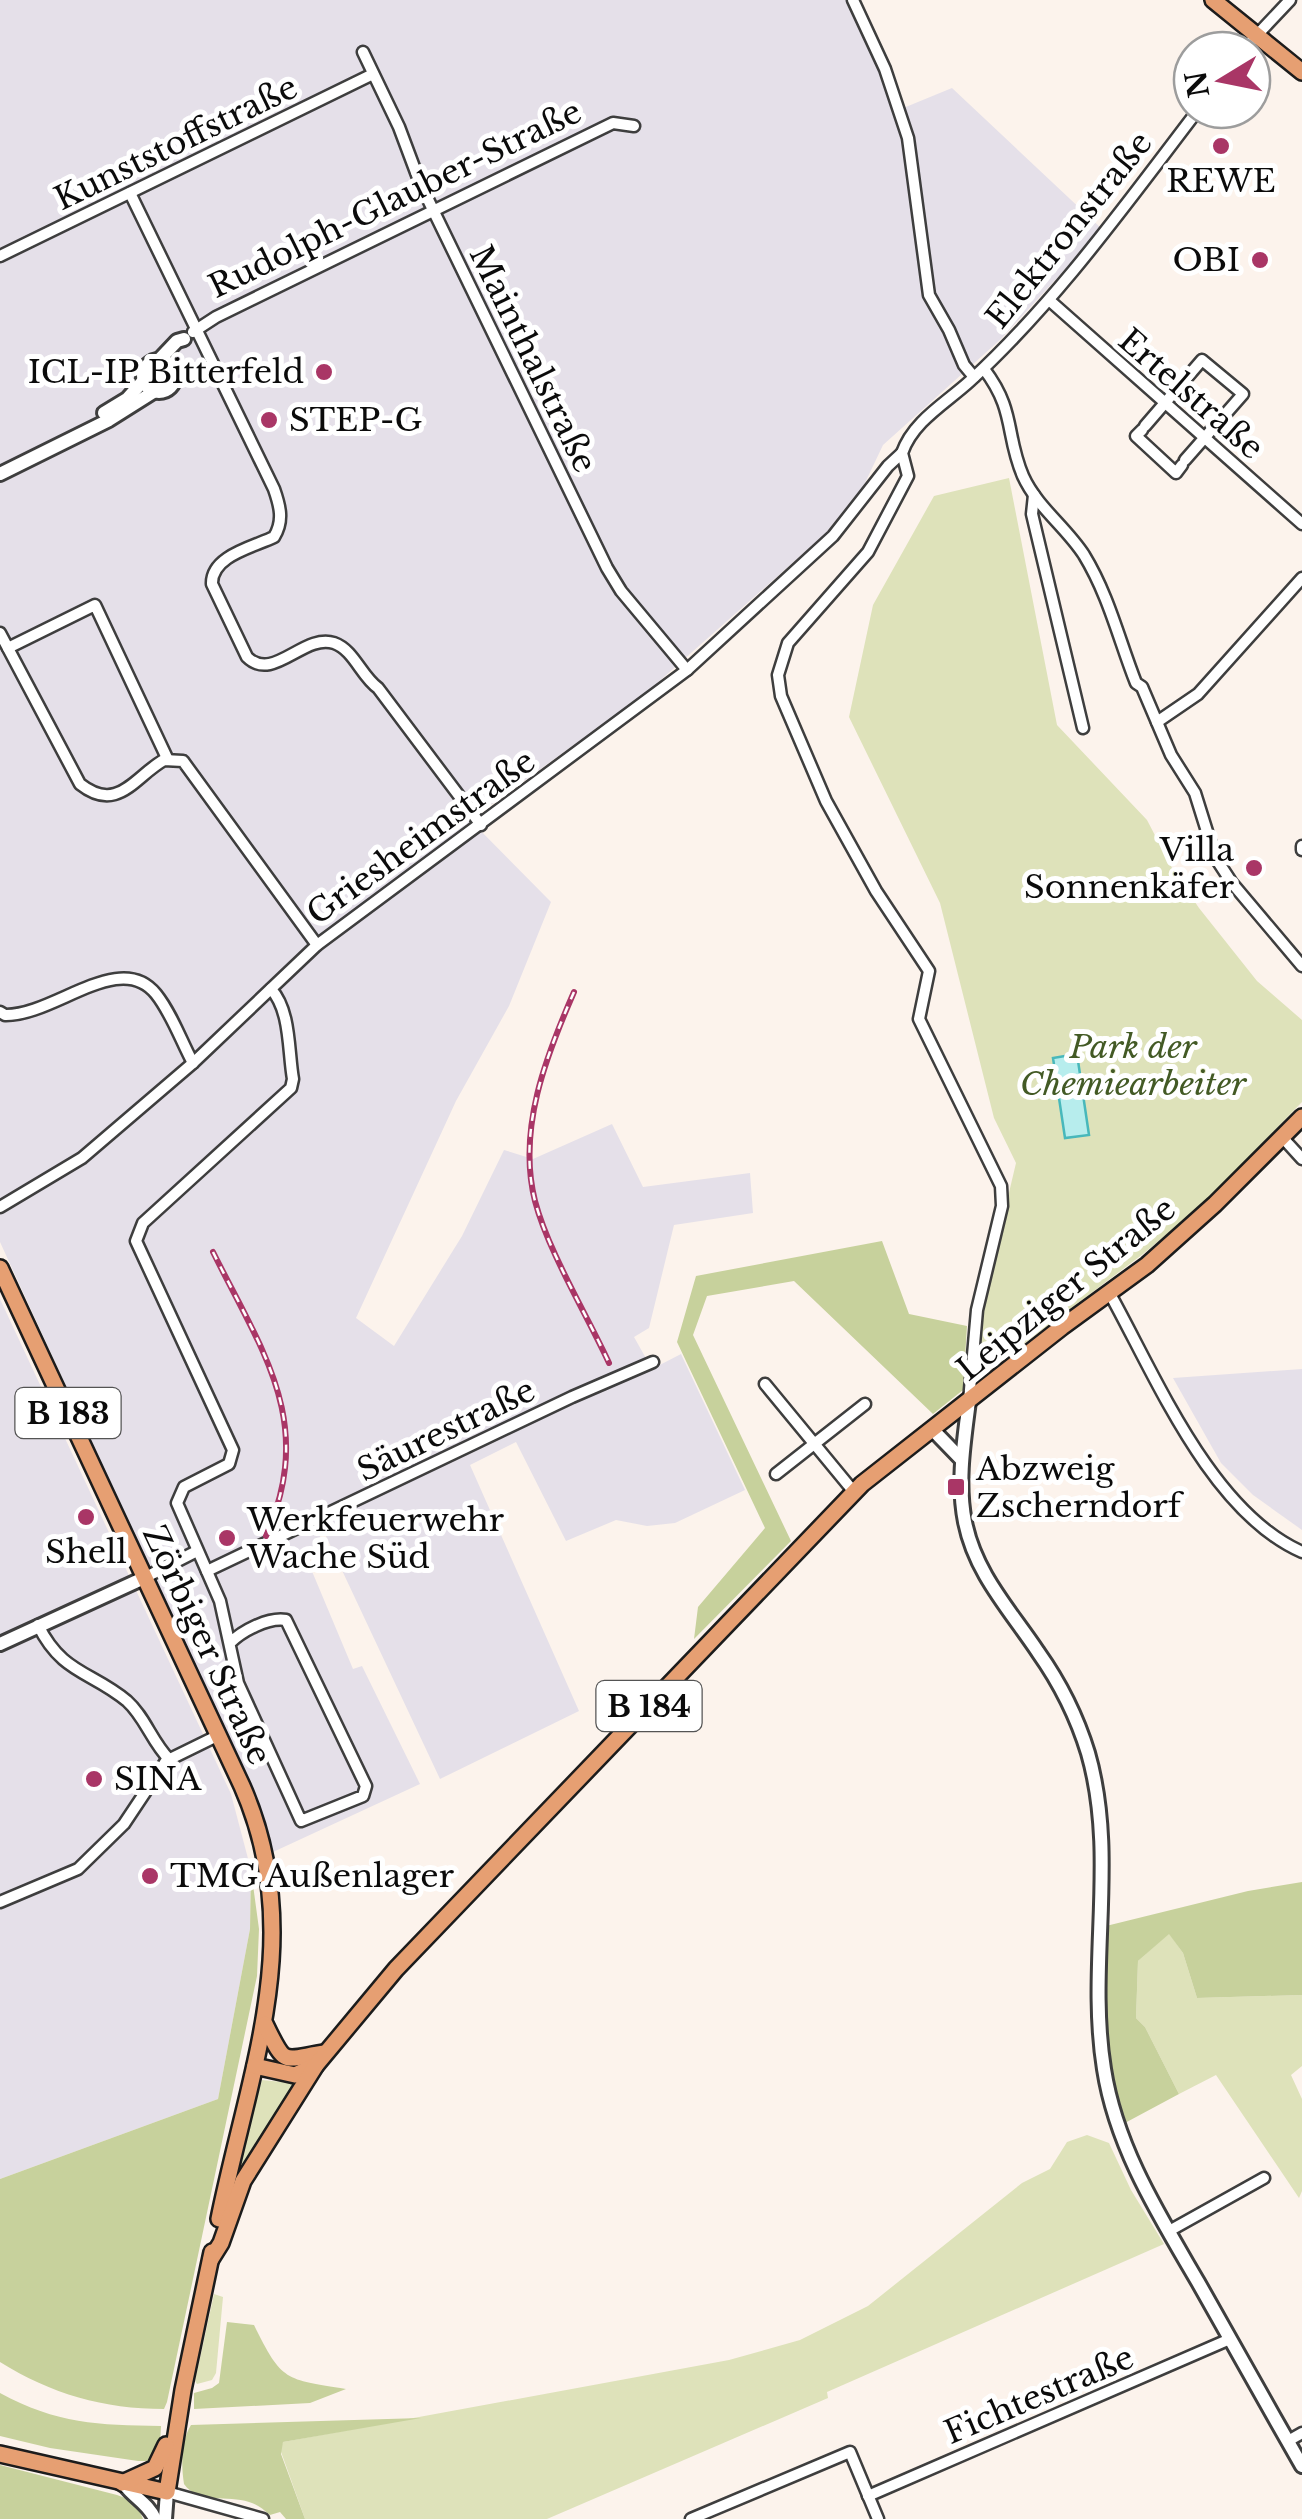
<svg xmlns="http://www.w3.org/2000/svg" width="1302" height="2519" font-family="'Libre Baskerville',serif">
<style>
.industrial{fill:#e5e0e9}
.green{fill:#dee2ba}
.forest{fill:#c7d19c}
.water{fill:#b7eded;stroke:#48b8bb;stroke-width:2.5}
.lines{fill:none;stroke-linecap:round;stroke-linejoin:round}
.minor-casing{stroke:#3e3e3e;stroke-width:15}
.tertiary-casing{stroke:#3e3e3e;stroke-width:18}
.primary-casing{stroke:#1c1c1c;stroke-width:20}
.minor{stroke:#fff;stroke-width:10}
.tertiary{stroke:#fff;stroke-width:12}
.primary{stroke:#e69f72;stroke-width:15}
.rail-casing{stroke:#a93666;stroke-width:6}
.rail{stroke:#fff;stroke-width:2.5;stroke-dasharray:8;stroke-linecap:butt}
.poi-dot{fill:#a93666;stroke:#fff;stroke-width:4}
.labels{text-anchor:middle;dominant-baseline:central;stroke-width:10;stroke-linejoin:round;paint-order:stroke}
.shield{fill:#fff;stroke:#545454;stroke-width:2.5}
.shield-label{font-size:30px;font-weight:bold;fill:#0b0b0b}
.street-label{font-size:32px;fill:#0b0b0b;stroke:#fff}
.poi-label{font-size:32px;fill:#0b0b0b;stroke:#fff;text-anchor:start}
.park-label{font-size:32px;font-style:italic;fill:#435a25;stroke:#fff}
</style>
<rect width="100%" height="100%" fill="#fcf3ec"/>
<g class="industrial">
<polygon points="0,0 849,0 896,111 952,88 1102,229 1001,339 883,445 864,485 825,534 647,692 470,820 551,902 509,1006 456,1101 356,1318 394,1346 462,1236 504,1150 533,1159 612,1124 643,1187 750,1173 753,1213 674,1225 649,1328 634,1337 652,1369 681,1354 745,1490 675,1523 647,1526 616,1520 566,1541 516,1442 470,1465 579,1711 440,1779 324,1532 319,1533 324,1548 306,1557 353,1669 362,1666 420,1784 273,1852 261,1811 0,1242"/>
<polygon points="0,1299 231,1794 251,1870 250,1929 218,2099 0,2179"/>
<polygon points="1302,1369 1302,1530 1253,1495 1221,1463 1173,1378"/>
</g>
<g class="green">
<polygon points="1009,478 1057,725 1147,820 1172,868 1199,908 1257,981 1302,1020 1302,1102 1203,1204 1143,1254 989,1370 977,1362 981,1311 1016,1163 994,1118 940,903 849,717 873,605 934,496"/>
<polygon points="1169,1933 1183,1953 1197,1998 1302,1995 1302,2066 1291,2075 1302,2099 1302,2191 1299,2198 1216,2075 1179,2094 1145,2027 1136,2018 1138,1961"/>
<polygon points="262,2080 302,2084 229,2193"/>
<polygon points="1087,2135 1109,2143 1131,2190 1164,2244 827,2392 828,2398 547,2519 305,2519 280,2449 283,2442 729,2360 800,2340 868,2306 1022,2183 1050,2169 1067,2142"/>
<polygon points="214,2294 223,2297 216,2373 212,2380 197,2384 195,2381"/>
</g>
<g class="forest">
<polygon points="882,1241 909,1314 967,1326 963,1390 933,1414 794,1281 707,1296 693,1335 791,1541 694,1639 698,1607 765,1528 677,1342 696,1276"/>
<path d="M251,1870L259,1929L257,1976L167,2402L164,2409C104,2409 51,2394 0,2362V2179L218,2099L250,1929Z"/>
<polygon points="1302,1882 1302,1995 1197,1998 1183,1953 1169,1934 1138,1961 1136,2018 1145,2027 1179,2094 1123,2124 1110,2070 1104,2018 1106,1926 1248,1891"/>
<path d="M227,2322L254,2325C282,2382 285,2379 346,2389L310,2403L194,2409V2393L212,2388L219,2383Z"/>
<path d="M0,2393C57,2424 98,2425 161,2426L160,2444L147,2461H138L50,2448L0,2436Z"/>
<path d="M421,2418L283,2442L281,2454L305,2519H286L280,2512L270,2515C263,2509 257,2504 249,2502C228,2495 198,2504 184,2484C181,2465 181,2441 191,2425Z"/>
<polygon points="0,2465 117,2495 136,2502 143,2519 0,2519"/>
</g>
<polygon class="water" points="1077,1054 1089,1135 1065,1138 1053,1058"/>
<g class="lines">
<defs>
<g id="minor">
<polyline points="853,0 885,69 908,138 929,295 949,330 964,365 974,377"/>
<polyline points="1243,50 1290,0"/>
<polyline points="363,52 399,127 420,183 607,568 621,591 687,670"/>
<path d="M130,193L274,489C280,506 284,521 274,537C253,547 211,556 212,584L247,657C273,683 304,633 334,643C354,650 361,676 378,688L481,825"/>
<polyline points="0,256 373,74"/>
<polyline points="1049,300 1302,524"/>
<polyline points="193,332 216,317 613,123 634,126"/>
<path d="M984,369C1016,411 1005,434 1023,476C1037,507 1066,527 1084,555C1109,596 1119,640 1136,683L1142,687L1171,755L1195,793L1215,857L1232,883L1302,966"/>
<polyline points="1145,426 1202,360 1243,394 1185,460"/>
<polyline points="1142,430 1136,436 1176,473 1182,465"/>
<polyline points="1034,495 1032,514 1083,728"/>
<path d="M0,633L80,784C118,814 135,776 164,760L183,761L317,945"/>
<polyline points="8,648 95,605 167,758"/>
<polyline points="1157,722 1198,694 1302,578"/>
<polyline points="1302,846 1302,850"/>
<path d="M0,1012L5,1015C54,1016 120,949 156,994C172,1014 181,1041 193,1063"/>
<polyline points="1282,1137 1302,1159"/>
<polyline points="0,1207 82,1158 193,1063 317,945 687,670 833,536 888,466 902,453"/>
<path d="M1110,1294C1156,1377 1211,1512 1302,1552"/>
<polyline points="765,1384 854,1492"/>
<path d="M969,1401L977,1310L1002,1206L1001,1186L919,1019L929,971L876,891L826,801L781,696L778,675L788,643L868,552L908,476L902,453C913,421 946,403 970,381C1057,301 1126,204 1198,110"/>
<polyline points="776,1474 865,1404"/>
<polyline points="207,1571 572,1397 653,1362"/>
<polyline points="146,1577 197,1551"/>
<path d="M38,1625C62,1674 91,1671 127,1701C145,1717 152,1742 169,1759"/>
<path d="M230,1643C242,1631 268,1617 286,1620L366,1786L363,1796L301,1821L238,1683L220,1601L177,1503L184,1487L229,1464L233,1450L136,1241L143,1223L291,1088L293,1079C288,1051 291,1011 271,989"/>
<polyline points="0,1902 78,1869 124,1824 166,1761 219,1735"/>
<polyline points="1169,2231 1264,2178"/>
<polyline points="1288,2441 1302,2433"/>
<polyline points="167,2492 263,2519"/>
<polyline points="868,2496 1230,2339"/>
<polyline points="691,2519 850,2452 878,2519"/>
</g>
<g id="tertiary">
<polyline points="159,360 177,341 184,339"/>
<circle cx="159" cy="376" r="16"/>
<polyline points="104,413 127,399 144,380"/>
<polyline points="0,474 109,420 155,391"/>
<path d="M969,1401C964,1441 957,1482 965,1522C975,1573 1010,1610 1038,1652C1060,1683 1077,1717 1088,1753C1118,1857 1087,1964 1104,2069C1116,2147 1159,2215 1198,2282C1233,2344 1267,2405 1302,2466"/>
<polyline points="932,1429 962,1460"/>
<polyline points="0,1644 146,1577"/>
<path d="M124,2484C134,2498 148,2503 155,2519"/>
<polyline points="165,2519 167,2492"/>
</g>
<g id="primary">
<polyline points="1213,0 1302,72"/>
<path d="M0,1268L242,1786C308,1935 249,2071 219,2219"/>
<path d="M265,2024C286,2068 282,2059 325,2053"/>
<polyline points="255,2066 295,2075 316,2065"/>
<polyline points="211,2259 221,2243 243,2181 316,2065 396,1969 862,1484 1062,1327 1147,1265 1215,1204 1302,1117"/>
<polyline points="0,2454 167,2492 183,2390 212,2252"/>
<polyline points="122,2483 155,2468 166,2445"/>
</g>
</defs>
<use href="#minor" class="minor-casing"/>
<use href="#tertiary" class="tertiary-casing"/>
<use href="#primary" class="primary-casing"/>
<use href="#minor" class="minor"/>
<use href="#tertiary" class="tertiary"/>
<use href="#primary" class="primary"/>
<defs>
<g id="rail">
<path d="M574,992C546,1056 517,1130 535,1201C548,1251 587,1315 609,1363"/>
<path d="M213,1252C263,1353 316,1422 266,1536"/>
</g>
</defs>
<use href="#rail" class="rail-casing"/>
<use href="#rail" class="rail"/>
</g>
<g class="poi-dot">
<circle cx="1221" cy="146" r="10"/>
<circle cx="1260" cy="260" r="10"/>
<circle cx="324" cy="372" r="10"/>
<circle cx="269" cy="420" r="10"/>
<circle cx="1254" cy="868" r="10"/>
<rect x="946" y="1477" width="20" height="20" rx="5"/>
<circle cx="86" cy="1517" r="10"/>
<circle cx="227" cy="1538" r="10"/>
<circle cx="94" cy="1779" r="10"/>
<circle cx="150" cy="1876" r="10"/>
</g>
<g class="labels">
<g class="shield">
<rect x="15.5" y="1388" width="105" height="50" rx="8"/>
<rect x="596.5" y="1681" width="105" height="50" rx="8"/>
</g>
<g class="shield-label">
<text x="68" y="1413">B 183</text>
<text x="649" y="1706">B 184</text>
</g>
<g class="street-label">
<text transform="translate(176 143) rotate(-26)">Kunststoffstraße</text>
<text transform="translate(395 199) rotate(-26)">Rudolph-Glauber-Straße</text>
<text transform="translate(1069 230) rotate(-51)">Elektronstraße</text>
<text transform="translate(533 359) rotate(64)">Mainthalstraße</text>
<text transform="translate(1191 394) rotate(41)">Ertelstraße</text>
<text transform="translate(421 837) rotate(-36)">Griesheimstraße</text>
<text transform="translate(1066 1289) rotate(-39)">Leipziger Straße</text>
<text transform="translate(446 1430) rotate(-26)">Säurestraße</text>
<text transform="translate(207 1645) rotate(65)">Zörbiger Straße</text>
<text transform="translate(1039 2395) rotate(-23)">Fichtestraße</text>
</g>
<g class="poi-label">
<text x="1221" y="181" text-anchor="middle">REWE</text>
<text x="1240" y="260" text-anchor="end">OBI</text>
<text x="304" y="372" text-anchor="end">ICL-IP Bitterfeld</text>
<text x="289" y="420">STEP-G</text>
<text x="1234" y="850" text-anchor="end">Villa<tspan x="1234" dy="37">Sonnenkäfer</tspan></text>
<text x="976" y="1469">Abzweig<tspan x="976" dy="37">Zscherndorf</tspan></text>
<text x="247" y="1520">Werkfeuerwehr<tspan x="247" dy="37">Wache Süd</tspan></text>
<text x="86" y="1552" text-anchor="middle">Shell</text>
<text x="114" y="1779">SINA</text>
<text x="170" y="1876">TMG Außenlager</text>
</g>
<g class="park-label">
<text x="1133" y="1047">Park der<tspan x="1133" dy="37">Chemiearbeiter</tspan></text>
</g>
</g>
<g transform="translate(1222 80) rotate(260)"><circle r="48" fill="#ffffff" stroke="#9d9d9d" stroke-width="2.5"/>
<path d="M0-8L18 38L0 25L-18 38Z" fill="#a93666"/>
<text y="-15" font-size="28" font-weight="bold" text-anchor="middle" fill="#0b0b0b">N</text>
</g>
</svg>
